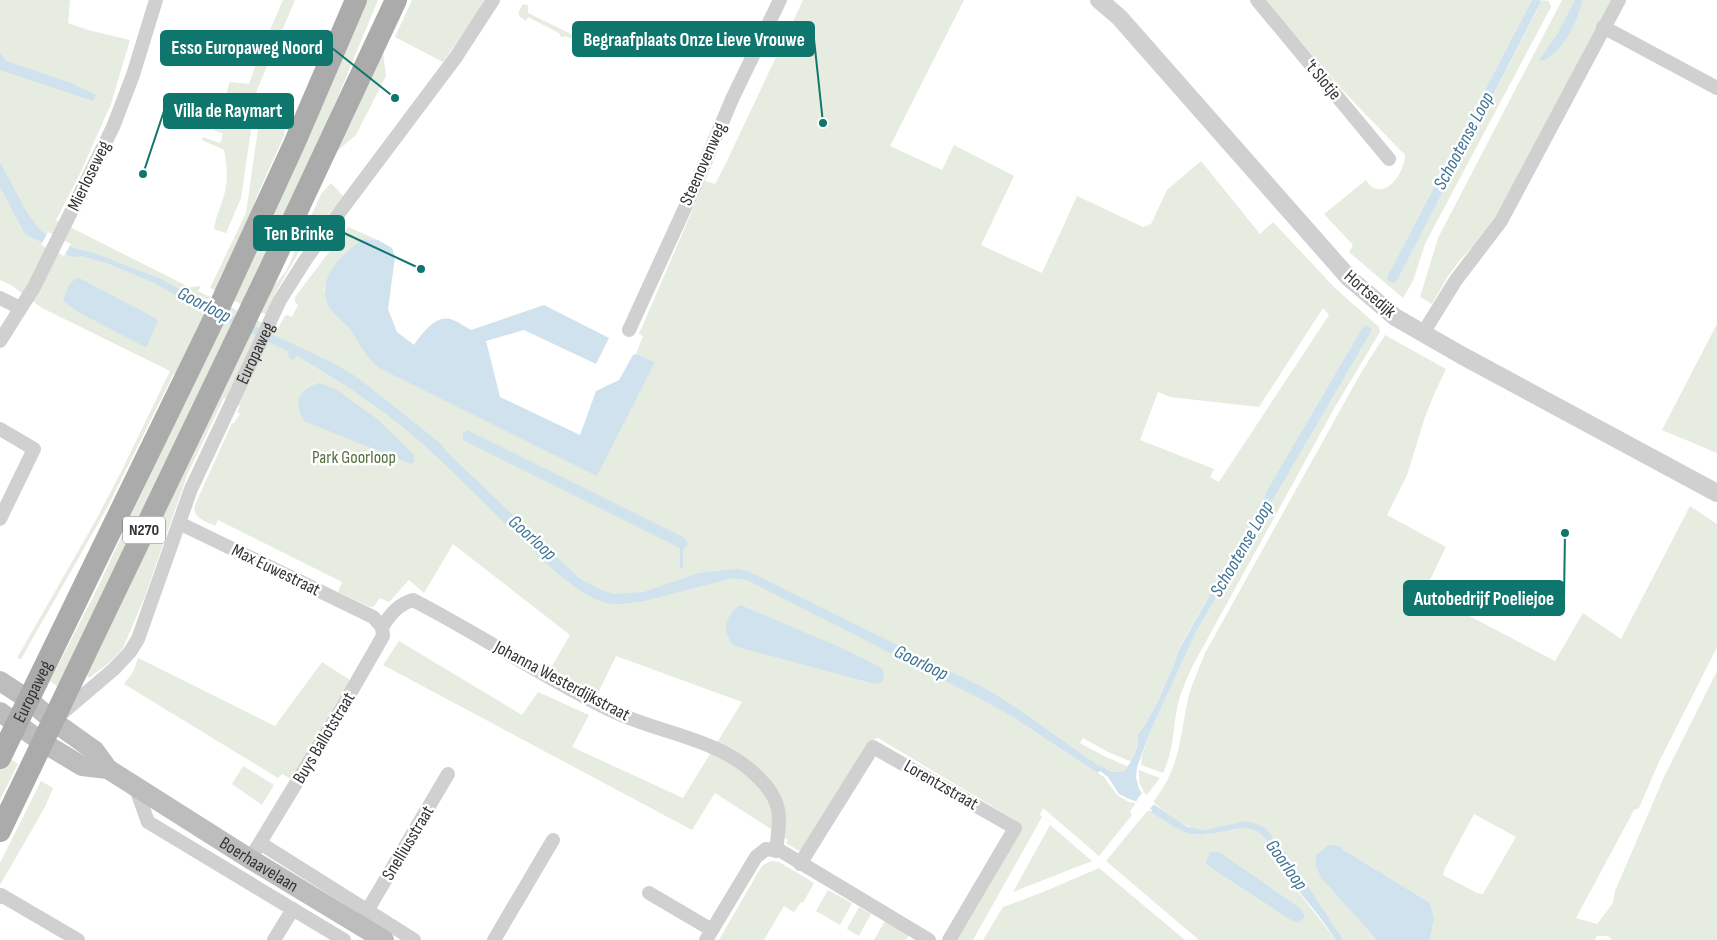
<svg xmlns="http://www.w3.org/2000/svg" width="1717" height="940" font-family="'Sofia Sans Condensed',sans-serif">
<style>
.green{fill:#e6ecdf;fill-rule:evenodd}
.water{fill:#cfe2ee}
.pier{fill:#fff}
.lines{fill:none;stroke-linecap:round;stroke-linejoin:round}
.minor{stroke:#d0d0d0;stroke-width:14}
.tertiary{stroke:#d0d0d0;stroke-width:18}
.secondary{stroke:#bdbdbd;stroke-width:20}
.primary{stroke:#ababab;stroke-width:22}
.labels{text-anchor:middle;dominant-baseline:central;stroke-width:5;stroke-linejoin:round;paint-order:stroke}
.shield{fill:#fff;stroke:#707070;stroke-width:1}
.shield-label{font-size:16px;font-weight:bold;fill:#333}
.street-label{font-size:18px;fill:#333;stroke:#fff}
.park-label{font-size:18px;fill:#56703f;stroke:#fff}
.water-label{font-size:19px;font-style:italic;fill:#3f7597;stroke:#fff}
.leader{fill:none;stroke:#0f766e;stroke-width:2}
.callout-dot{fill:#0f766e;stroke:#fff;stroke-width:2}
.callout{fill:#0f766e;stroke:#0f766e;stroke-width:2}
.callout-label{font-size:19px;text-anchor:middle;font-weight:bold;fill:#fff}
</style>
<rect width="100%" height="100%" fill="#fff"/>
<g class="green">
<path d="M0,0H70L68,23L88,30L130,40L111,104L79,176L56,220L189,287L201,286L198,291L277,330L285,316L287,315L292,317L298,305L295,302V297L348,227L378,240L364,239C345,255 329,266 324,291L602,464L655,362L636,354L643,336L639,334L705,181L715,184L726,163L803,0H964L890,146L942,170L954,145L1014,176L981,245L1042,273L1077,196L1143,227L1151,224L1167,190L1201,161L1260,234L1273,222L1336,289L1379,327L1380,332L1335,407L1192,667C1187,679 1181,691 1178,704C1172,730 1175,747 1163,773L1141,765L1142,759H1141L1151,730L1197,630L1371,332L1358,335L1266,492L1261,508L1237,547L1178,650L1175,662L1159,699L1145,725L1138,734V745L1132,762L1108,752L1083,738L1080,743L1104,756L1129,767L1125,771L1113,772L1096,764L1073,756L1104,777L1117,795L1129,802L1136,803L1130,811L1132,815L1099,856L1043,808L1040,815L1042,817L973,940H955L1020,832L1017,821L878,738L870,741L801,852L786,843L788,840L715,793L692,830L383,665L399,641L522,715L538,692L589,715L572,747L683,798L742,702L616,656L597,695L551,668L570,635L453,544L424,593L409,580L389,602L380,598L373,607H370L338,592L342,582L218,520L215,526C205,521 192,518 195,505L232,423H234L240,414L237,412L240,406L224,398L188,473L145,596L123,648L110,662L89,678L84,672L62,690L50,681L97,589L193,383L174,373L107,508L21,659L17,658L96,520L122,470L170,371L42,308L11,285L0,280ZM1323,308L1329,315L1219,482L1210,477L1214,469L1140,440L1158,392L1170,397L1259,407Z"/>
<path d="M283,0H295L257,90L241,198L226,233L214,229C216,214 224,201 226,186C228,174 226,162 224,150L202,140L203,137L220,143L223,134L214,130L215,126L230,82L249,84L266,35L270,30Z"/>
<polygon points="365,0 378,0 313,157 243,305 232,300"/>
<polygon points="412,0 484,0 475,16 443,62 395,37"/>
<path d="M1265,0H1532L1386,279L1387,280L1397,281L1537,11L1541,2L1539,0L1549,1L1551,7L1425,244L1413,281L1403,298L1349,252L1353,245L1324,214L1366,180C1381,205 1405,175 1405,155L1347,95Z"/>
<polygon points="1562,0 1613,0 1495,217 1473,246 1460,260 1448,276 1432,304 1420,297 1438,238"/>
<polygon points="523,4 528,5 528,13 573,35 573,25 578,29 578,32 575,40 565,36 561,37 559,33 528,17 526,21 520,17 518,13"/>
<polygon points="382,44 386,76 356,135 335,153"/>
<polygon points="262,101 278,109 285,121 284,136 259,191 232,261 217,291 210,288 246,213"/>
<polygon points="331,183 343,196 299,252 274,295 274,304 267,315 260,312 267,295 286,271 321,194"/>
<polygon points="1717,324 1717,453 1662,430"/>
<path d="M1385,335L1446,369L1436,390L1425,417L1407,475L1387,515L1446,547L1424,592L1555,661L1583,613L1621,639L1690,506L1717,524V647L1658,764L1639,808L1634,810L1576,918L1597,924L1613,903L1615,891L1664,777L1717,671V940H1612L1608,936H1597L1595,940H1430L1434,918L1430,903L1344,850L1340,846L1316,855V867L1321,878L1377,940H1343L1273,837L1237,823L1203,830L1194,829L1180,823L1153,802C1179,769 1179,744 1187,704C1190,686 1199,670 1205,653L1362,371ZM1474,814L1516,837L1483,894L1477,893L1443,875L1445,868Z"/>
<polygon points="138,658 275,726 322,662 350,680 291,779 282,774 278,778 124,684 133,672"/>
<polygon points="7,756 18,764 0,800 0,770"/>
<polygon points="243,766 274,785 262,805 232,784"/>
<polygon points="1139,770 1160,778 1146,796 1139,782"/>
<polygon points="41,781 53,788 45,807 0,885 0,863"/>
<polygon points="1148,810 1195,835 1206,835 1240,828 1251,828 1260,832 1268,842 1289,880 1336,940 1199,940 1106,861"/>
<polygon points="1050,825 1092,861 1013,892"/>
<polygon points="771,861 779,862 814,883 803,903 801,902 794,912 784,906 764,940 719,940 760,869 763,865"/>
<polygon points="1099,868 1185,940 983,940 1003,907 1043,892"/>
<polygon points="828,890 852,903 840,925 816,911"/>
<polygon points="859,907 871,914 859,936 847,929"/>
<polygon points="885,921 909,935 906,940 874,940"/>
</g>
<g class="water">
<polygon points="1532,0 1539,0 1541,2 1537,10 1397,281 1393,283 1386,279"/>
<path d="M1575,0H1582C1580,18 1560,58 1540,61V59L1558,33Z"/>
<polygon points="0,53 6,61 71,83 96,95 93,101 0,70"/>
<path d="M0,162L26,211L40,230L46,234L73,248L94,253L161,279L194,297L335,364L358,378L440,443L448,453L580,579L597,588L613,594L644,592L699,573L737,569L748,571L988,690L1012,705L1096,764L1113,772L1125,771L1134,756L1138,745V734L1145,725L1159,699L1175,662L1178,651L1237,547L1261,508L1266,492L1358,335L1365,325L1372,329L1371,332L1197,630L1151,730L1137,767L1136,777L1139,789L1145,798L1187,827L1203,830L1246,821L1254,823L1265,828L1286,853L1343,940H1336C1316,909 1291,886 1273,853C1268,843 1264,832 1251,829C1241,826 1231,830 1221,832C1186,840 1179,829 1151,812L1152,810L1138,802L1129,799L1119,794L1108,777L1100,771L1098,773L1013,717L979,698L747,580L733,578L644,601C625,604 611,607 593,598C565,583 542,559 520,538C488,507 457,475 424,445C385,410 342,382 297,356L293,360L288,357L289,352L192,304L152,282L107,263L81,256L72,257L25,234L0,187Z"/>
<path d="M364,239L378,240L392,248L395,257L388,309L397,332L414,345C422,334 436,313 453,320C459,322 465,327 471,330L544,305L609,338L596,364L524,330L486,341L500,397L580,435L596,391L619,380L633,355L636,354L655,362L597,476L381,369C366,359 361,345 351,330C344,321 332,315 328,304C316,277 343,253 364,239Z"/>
<path d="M79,278L157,319L158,321L147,346L145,347L80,313L63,301C66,293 69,280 79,278Z"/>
<path d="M319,383L335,389L376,418L414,455V462L411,464L304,421C293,401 298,391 319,383Z"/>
<polygon points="467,430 683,537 688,542 687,546 683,549 683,568 680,568 680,548 463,440 463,433"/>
<path d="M740,605L835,645L876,665L883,669L884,679L880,683L875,684L734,646C721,631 725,616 740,605Z"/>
<polygon points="1329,845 1340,846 1344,850 1430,903 1434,918 1430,940 1377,940 1321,878 1316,867 1316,855"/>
<polygon points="1210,852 1219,852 1301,909 1305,916 1299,923 1291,920 1213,869 1206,863"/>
</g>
<g class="pier">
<polygon points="48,232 71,244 64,256 41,245"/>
<polygon points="1143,792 1155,803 1148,811 1135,804 1138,798"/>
</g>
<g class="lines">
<g class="minor">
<polyline points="1257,0 1389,159"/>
<polyline points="1603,27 1717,88"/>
<polyline points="0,298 20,308"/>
<polyline points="629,330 695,186 733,97 780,0"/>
<polyline points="1423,333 1456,280 1501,221 1619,0"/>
<polyline points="0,341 34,287 113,127 133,75 156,0"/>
<polyline points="0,429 34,449 0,519"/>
<polyline points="179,523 373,617 382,627 383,636 340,711 250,859"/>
<path d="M382,627C391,614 397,605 413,600C479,634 541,676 608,709C658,734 719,737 759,778C784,803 780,818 776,851"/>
<path id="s1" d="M60,715L114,669L130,652L138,639L191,489L280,300L306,259L342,209L456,57L493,0"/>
<polyline points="135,786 148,822 344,940"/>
<polyline points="260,843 414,940"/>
<polyline points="800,864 873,747 1015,828 949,940"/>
<polyline points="649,893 712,930"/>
<polyline points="0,897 1,895 78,940"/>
<polyline points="367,911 448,774"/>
<polyline points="274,940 293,909"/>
<polyline points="494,940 553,840"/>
<polyline points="706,940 756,857 766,849 781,851 929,940"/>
</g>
<polyline class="tertiary" points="1099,0 1119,17 1349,278 1395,317 1461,355 1717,493"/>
<g class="secondary">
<path id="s2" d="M0,681L29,700L53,721L95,751L108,769L250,859L384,940"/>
<polyline points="0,712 42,742 82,766 108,769"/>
</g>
<g class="primary">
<path id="s3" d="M0,758L210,327L295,142L356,0"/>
<polyline points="0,831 268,273 396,0"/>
</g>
</g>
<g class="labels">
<rect class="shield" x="123" y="516.5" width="42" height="27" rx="4"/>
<g class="shield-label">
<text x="144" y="530">N270</text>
</g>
<g class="street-label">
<text transform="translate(1323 80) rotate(50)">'t Slotje</text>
<text transform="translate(703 164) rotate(-66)">Steenovenweg</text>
<text transform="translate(89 176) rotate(-64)">Mierloseweg</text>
<text transform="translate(1370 294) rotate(41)">Hortsedijk</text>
<text stroke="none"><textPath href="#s1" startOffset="419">Europaweg</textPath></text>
<text transform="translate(276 570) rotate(26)">Max Euwestraat</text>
<text transform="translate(562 681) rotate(28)">Johanna Westerdijkstraat</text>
<text stroke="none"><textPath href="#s3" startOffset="74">Europaweg</textPath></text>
<text transform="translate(324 738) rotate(-59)">Buys Ballotstraat</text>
<text transform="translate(941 785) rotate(30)">Lorentzstraat</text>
<text transform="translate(408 843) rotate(-59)">Snelliusstraat</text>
<text stroke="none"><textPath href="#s2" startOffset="319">Boerhaavelaan</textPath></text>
</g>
<g class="park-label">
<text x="354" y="457">Park Goorloop</text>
</g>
<g class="water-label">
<text transform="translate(1464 141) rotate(-62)">Schootense Loop</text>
<text transform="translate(204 305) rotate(27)">Goorloop</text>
<text transform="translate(532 538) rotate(42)">Goorloop</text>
<text transform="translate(1242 549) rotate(-60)">Schootense Loop</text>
<text transform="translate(921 663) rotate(26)">Goorloop</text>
<text transform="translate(1286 865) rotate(54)">Goorloop</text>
</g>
</g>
<path class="leader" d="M823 123L814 39M395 98L332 48M143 174L164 111M421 269L344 233M1565 533L1564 598"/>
<g class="callout-dot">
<circle cx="823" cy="123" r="5"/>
<circle cx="395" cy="98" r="5"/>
<circle cx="143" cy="174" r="5"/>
<circle cx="421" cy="269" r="5"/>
<circle cx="1565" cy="533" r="5"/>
</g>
<g class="callout">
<rect x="573" y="22" width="241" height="34" rx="5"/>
<rect x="161" y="31" width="171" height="34" rx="5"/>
<rect x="164" y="94" width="129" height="34" rx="5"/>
<rect x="254" y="216" width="90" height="34" rx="5"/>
<rect x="1404" y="581" width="160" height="34" rx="5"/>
</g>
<g class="callout-label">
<text x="694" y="46">Begraafplaats Onze Lieve Vrouwe</text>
<text x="247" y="54">Esso Europaweg Noord</text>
<text x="228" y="117">Villa de Raymart</text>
<text x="299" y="240">Ten Brinke</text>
<text x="1484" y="605">Autobedrijf Poeliejoe</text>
</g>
</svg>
